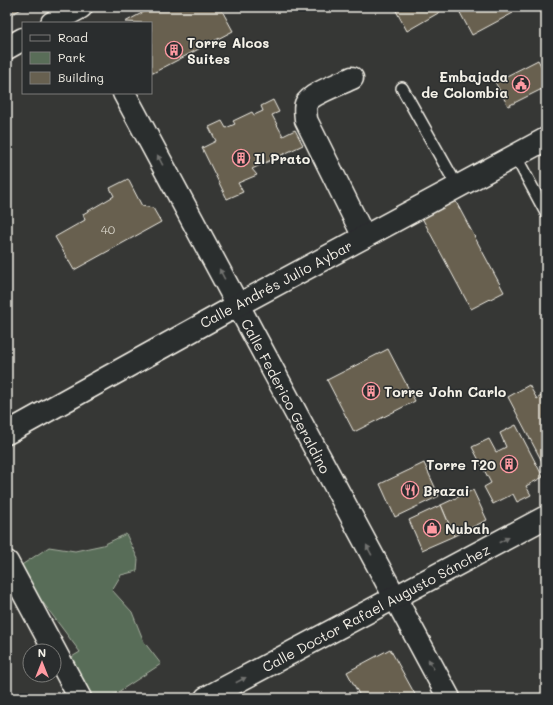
<svg xmlns="http://www.w3.org/2000/svg" width="553" height="705" font-family="Mali,sans-serif">
<style>
.green{fill:#596d58;stroke:#a6afa0}
.building{fill:#676050;stroke:#f4f1e8}
.lines{fill:none;stroke-linecap:round;stroke-linejoin:round}
.lane-casing{stroke:#f4f1e8;stroke-width:14}
.street-casing{stroke:#f4f1e8;stroke-width:25}
.lane{stroke:#2a2d2e;stroke-width:11}
.street{stroke:#2a2d2e;stroke-width:22}
.oneway{fill:#71726f}
.labels{text-anchor:middle;dominant-baseline:central;stroke-width:3;stroke-linejoin:round;paint-order:stroke}
.number-label{font-size:12px;fill:#d1cdc2}
.poi-label{font-size:14px;font-weight:bold;fill:#f4f1e8;stroke:#2a2d2e;text-anchor:start}
.street-label{font-size:14px;fill:#f4f1e8;stroke:#2a2d2e}
</style>
<rect width="100%" height="100%" fill="#363735"/>
<filter id="ink" filterUnits="userSpaceOnUse"><feTurbulence type="fractalNoise" baseFrequency=".025" numOctaves="2"/><feDisplacementMap in="SourceGraphic" scale="8" xChannelSelector="R" yChannelSelector="G"/><feConvolveMatrix kernelMatrix="1 2 1 2 8 2 1 2 1" color-interpolation-filters="sRGB"/></filter>
<g filter="url(#ink)">
<polygon class="green" points="126,534 138,559 137,571 121,575 112,590 132,612 144,642 161,664 109,698 89,698 65,661 80,652 17,568 49,547 75,551 103,545"/>
<g class="building">
<polygon points="7,7 25,7 7,17"/>
<polygon points="153,7 220,7 233,31 153,73 151,69 151,23 125,22"/>
<polygon points="394,7 437,7 440,12 407,31"/>
<polygon points="457,7 510,7 513,13 472,35"/>
<polygon points="538,60 546,75 546,87 508,106 495,82"/>
<polygon points="273,100 279,112 272,115 283,136 295,130 303,145 252,169 257,175 238,183 243,192 227,199 202,148 216,141 209,127 222,121 226,128 235,124 233,121 252,112 254,115 263,111 261,106"/>
<polygon points="128,179 142,206 153,208 161,222 74,270 55,237 85,220 83,214 114,196 110,188"/>
<polygon points="455,200 504,292 471,309 422,218"/>
<polygon points="388,349 415,401 354,432 327,380"/>
<polygon points="529,385 537,399 541,396 546,406 546,469 508,397"/>
<polygon points="516,425 543,477 526,486 531,495 517,502 513,494 493,504 484,487 491,483 472,447 489,439 496,452 506,447 500,433"/>
<polygon points="424,463 439,496 395,517 380,484"/>
<polygon points="473,490 487,520 454,536 441,505"/>
<polygon points="441,505 454,536 422,550 409,520"/>
<polygon points="390,649 417,698 361,698 347,672"/>
</g>
<g class="lines">
<defs>
<g id="lane">
<polyline points="402,88 457,186"/>
<polyline points="515,155 546,213"/>
</g>
<g id="street">
<polyline points="52,23 81,7"/>
<polyline points="7,48 23,39"/>
<path d="M352,78C342,83 310,94 306,104C304,109 306,115 306,120L364,237"/>
<polyline points="124,93 449,698"/>
<polyline points="7,433 238,305 546,139"/>
<polyline points="7,562 80,698"/>
<polyline points="206,698 546,517"/>
</g>
</defs>
<use href="#lane" class="lane-casing"/>
<use href="#street" class="street-casing"/>
<use href="#lane" class="lane"/>
<use href="#street" class="street"/>
</g>
<defs><path id="oneway-solid" d="M-6-.8H1V-3.2L6.5 0L1 3.2V.8H-6Z"/></defs>
<g class="oneway">
<use href="#oneway-solid" transform="translate(160 160) rotate(-118)"/>
<use href="#oneway-solid" transform="translate(222 274) rotate(-118)"/>
<use href="#oneway-solid" transform="translate(504 540) rotate(-28)"/>
<use href="#oneway-solid" transform="translate(369 550) rotate(-118)"/>
<use href="#oneway-solid" transform="translate(431 664) rotate(-119)"/>
<use href="#oneway-solid" transform="translate(241 680) rotate(-28)"/>
</g>
</g>
<defs>
<symbol id="building-ring" viewBox="-11 -11 22 22"><circle r="9.5" fill="#2a2d2e" stroke="#ff9aa2" stroke-width="1.5"/><path d="M-4-6H4V6H1V3H-1V6H-4ZM-2.5-4.3h1.7v1.8h-1.7ZM.8-4.3h1.7v1.8H.8ZM-2.5-1h1.7V.8h-1.7ZM.8-1h1.7V.8H.8Z" fill="#ff9aa2"/></symbol>
<symbol id="civic-ring" viewBox="-11 -11 22 22"><circle r="9.5" fill="#2a2d2e" stroke="#ff9aa2" stroke-width="1.5"/><path d="M-.6-6.5H3V-4.5H.6V-3L4-1V1h2V6H-6V1h2V-1L-.6-3ZM-1.2 2.5V6h2.4V2.5Z" fill="#ff9aa2"/></symbol>
<symbol id="restaurant-ring" viewBox="-11 -11 22 22"><circle r="9.5" fill="#2a2d2e" stroke="#ff9aa2" stroke-width="1.5"/><path d="M-5-6h1v4h1v-4h1v4h1v-4h1v5L-1.5 .5V6h-2V.5L-5-1ZM5-6V6H3V1.5H1.5Q1.5-4 5-6Z" fill="#ff9aa2"/></symbol>
<symbol id="shop-ring" viewBox="-11 -11 22 22"><circle r="9.5" fill="#2a2d2e" stroke="#ff9aa2" stroke-width="1.5"/><path d="M-5-2.5h2.3a2.7 3.5 0 0 1 5.4 0H5L5.5 6h-11ZM-1.5-2.5h3a1.5 2.3 0 0 0-3 0Z" fill="#ff9aa2"/></symbol>
</defs>
<g fill-rule="evenodd">
<use href="#building-ring" x="164" y="40" width="20" height="20"/>
<use href="#civic-ring" x="511" y="74" width="20" height="20"/>
<use href="#building-ring" x="231" y="148" width="20" height="20"/>
<use href="#building-ring" x="361" y="381" width="20" height="20"/>
<use href="#building-ring" x="499" y="454" width="20" height="20"/>
<use href="#restaurant-ring" x="400" y="480" width="20" height="20"/>
<use href="#shop-ring" x="422" y="518" width="20" height="20"/>
</g>
<g class="labels">
<g class="number-label">
<text x="108" y="229">40</text>
</g>
<g class="poi-label">
<text x="187" y="42">Torre Alcos<tspan x="187" dy="16">Suites</tspan></text>
<text x="508" y="76" text-anchor="end">Embajada<tspan x="508" dy="16">de Colombia</tspan></text>
<text x="254" y="158">Il Prato</text>
<text x="384" y="391">Torre John Carlo</text>
<text x="496" y="464" text-anchor="end">Torre T20</text>
<text x="423" y="490">Brazai</text>
<text x="445" y="528">Nubah</text>
</g>
<g class="street-label">
<text transform="translate(276 284) rotate(-28)">Calle Andrés Julio Aybar</text>
<text transform="translate(286 396) rotate(62)">Calle Federico Geraldino</text>
<text transform="translate(376 608) rotate(-28)">Calle Doctor Rafael Augusto Sánchez</text>
</g>
</g>
<rect width="553" height="705" fill="none" stroke="#2a2d2e" stroke-width="24"/>
<rect x="12" y="12" width="529" height="681" fill="none" stroke="#f4f1e8" stroke-width="1.5" filter="url(#ink)"/>
<rect x="22" y="22" width="130" height="72" fill="#2a2d2e" stroke="#7b7b78"/>
<rect x="30" y="35" width="20" height="6" fill="#2a2d2e" stroke="#7b7b78"/>
<text x="58" y="42" font-size="12" fill="#f4f1e8">Road</text>
<rect x="30" y="52" width="20" height="12" fill="#596d58" stroke="#7b7b78"/>
<text x="58" y="62" font-size="12" fill="#f4f1e8">Park</text>
<rect x="30" y="72" width="20" height="12" fill="#676050" stroke="#7b7b78"/>
<text x="58" y="82" font-size="12" fill="#f4f1e8">Building</text>
<g transform="translate(42 663)"><circle r="19" fill="#2a2d2e" stroke="#7b7b78"/>
<path d="M0-3L7 15L0 10L-7 15Z" fill="#ff9aa2"/>
<text y="-6" font-size="11" font-weight="bold" text-anchor="middle" fill="#f4f1e8">N</text>
</g>
</svg>
